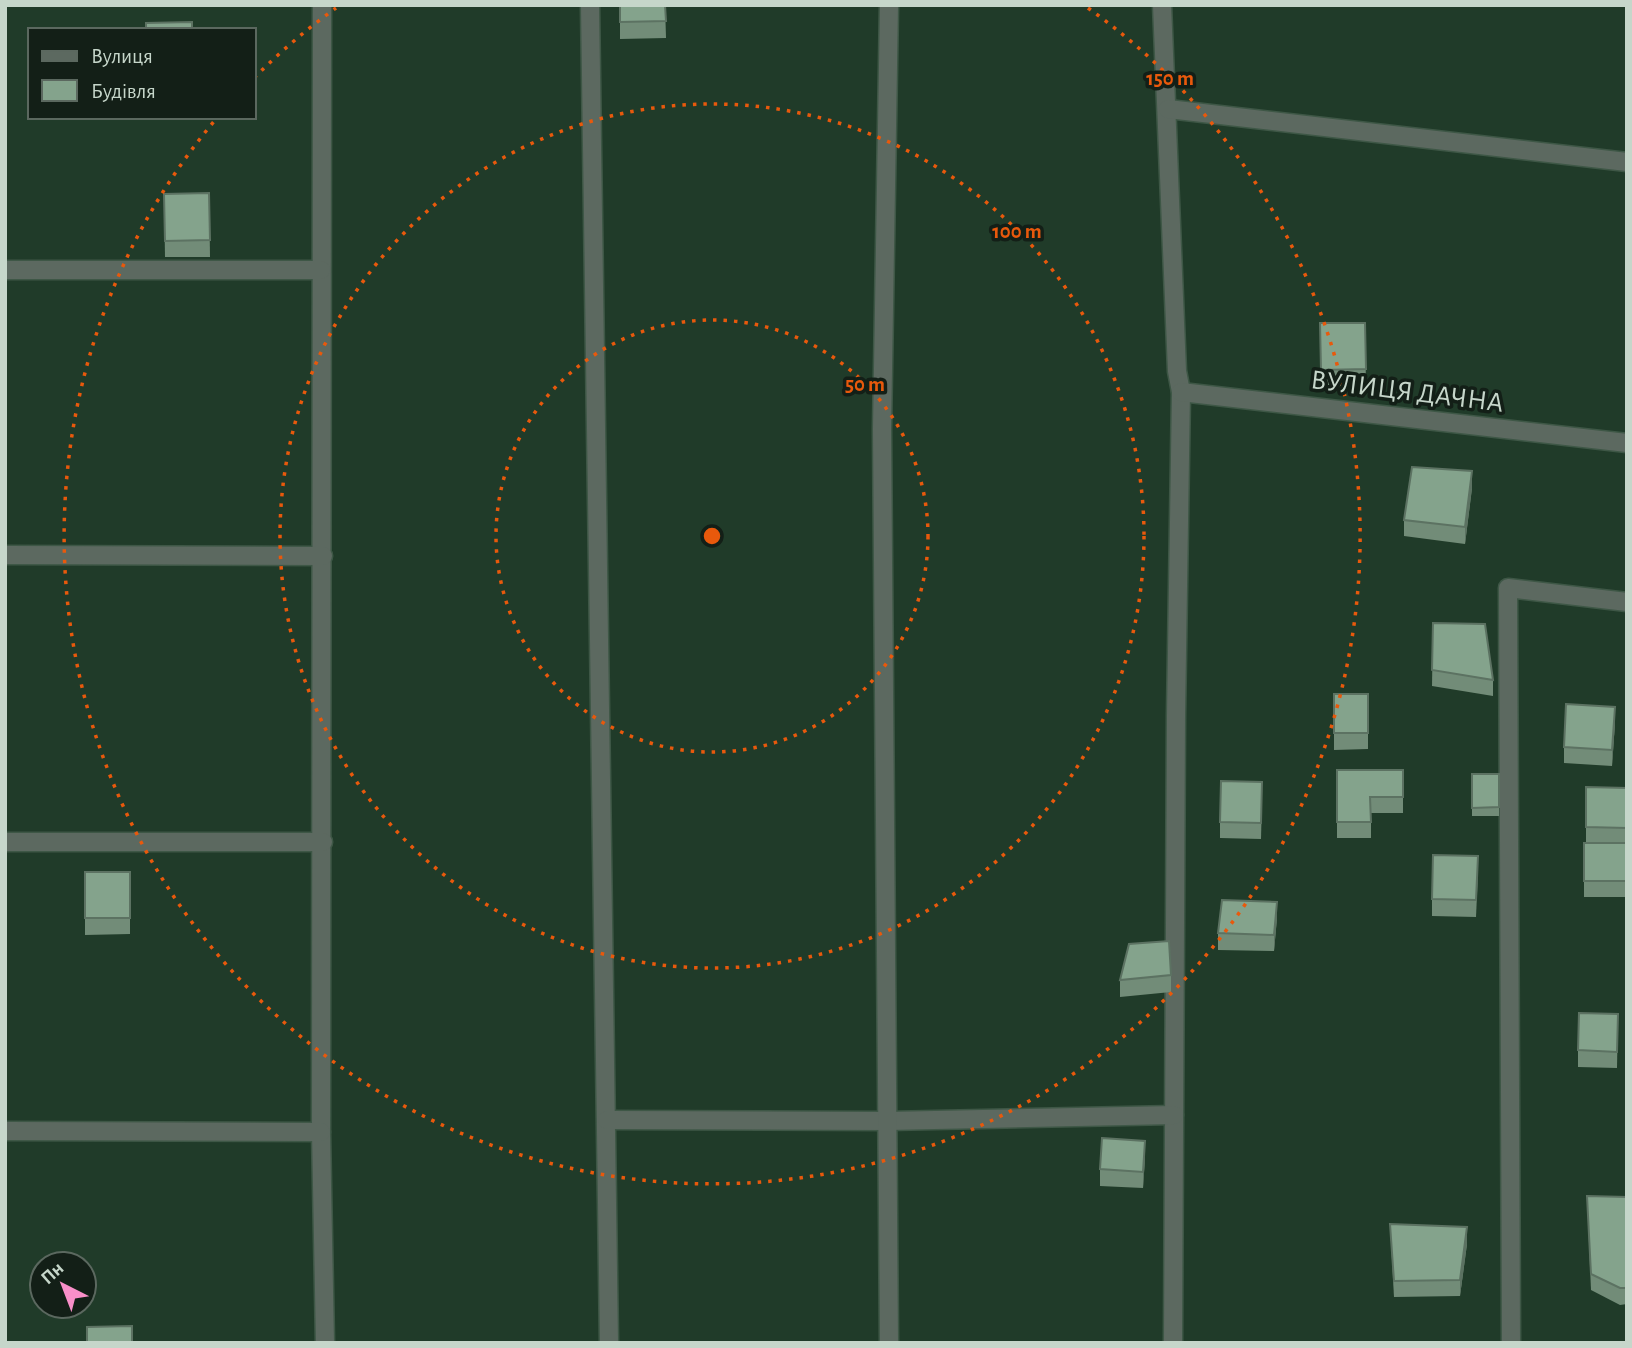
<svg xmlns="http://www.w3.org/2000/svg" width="1632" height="1348" font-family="'Alegreya Sans',sans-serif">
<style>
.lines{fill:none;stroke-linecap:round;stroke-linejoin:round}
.street-casing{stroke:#3e5746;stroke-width:21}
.street{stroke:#5c6960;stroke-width:18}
.wall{fill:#728c78}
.shaded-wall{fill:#5c7262}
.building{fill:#84a38c;stroke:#5c7262;stroke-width:2}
.ring{fill:none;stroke:#e8590c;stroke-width:3.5;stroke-dasharray:3.5 7}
.labels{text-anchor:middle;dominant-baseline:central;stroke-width:7;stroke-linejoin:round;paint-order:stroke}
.street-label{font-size:28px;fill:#c6d6ca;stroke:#131f17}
.centre{fill:#e8590c;stroke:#131f17;stroke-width:3.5}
.ring-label{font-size:21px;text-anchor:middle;font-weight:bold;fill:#e8590c;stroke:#131f17;stroke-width:7;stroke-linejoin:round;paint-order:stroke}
</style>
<rect width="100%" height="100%" fill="#203b29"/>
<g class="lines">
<defs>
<g id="street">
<polyline points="322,5 321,1132 325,1343"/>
<polyline points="590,5 609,1343"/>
<polyline points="1162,5 1177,371 1181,392 1176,716 1173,1343"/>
<polyline points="1168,109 1627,162"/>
<polyline points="5,270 321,270"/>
<polyline points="1181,392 1627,443"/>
<polyline points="5,555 323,556"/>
<polyline points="5,842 323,842"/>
<polyline points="607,1120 888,1121 1174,1115"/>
<polyline points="5,1131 321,1132"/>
<polyline points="889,1343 882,429 889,5"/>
<polyline points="1511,1343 1508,588 1627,602"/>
</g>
</defs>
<use href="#street" class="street-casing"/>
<use href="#street" class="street"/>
</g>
<g class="wall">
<polygon points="620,5 665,5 666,38 620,39"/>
<polygon points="209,193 210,257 165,257 164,194"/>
<polygon points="1320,323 1365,323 1366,386 1321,386"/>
<polygon points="1472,488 1465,544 1404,536 1404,520"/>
<polygon points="1433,623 1493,680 1493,696 1432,686"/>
<polygon points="1334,694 1368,694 1368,749 1334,750"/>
<polygon points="1615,723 1612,766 1564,763 1564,747"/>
<polygon points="1337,770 1403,770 1403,813 1371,813 1371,838 1337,838"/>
<rect x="1472" y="774" width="27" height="42"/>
<polygon points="1586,787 1627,788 1627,897 1584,897 1584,843 1586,843"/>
<polygon points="1262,799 1261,839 1220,838 1220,822"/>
<polygon points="85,872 130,872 130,934 85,935"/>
<polygon points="1478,873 1476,917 1432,916 1432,899"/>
<polygon points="1277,918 1274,951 1218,950 1218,933"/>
<polygon points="1171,975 1171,992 1120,997 1120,980"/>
<polygon points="1618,1014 1617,1068 1578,1067 1578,1050"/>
<polygon points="1145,1157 1143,1188 1100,1186 1100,1169"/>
<polygon points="1587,1196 1627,1197 1627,1304 1620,1305 1591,1290"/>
<polygon points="1390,1224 1467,1244 1460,1296 1394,1297"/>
</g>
<g class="shaded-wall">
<polygon points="1472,471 1472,488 1465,544 1465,527"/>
<polygon points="1615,707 1615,723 1612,766 1612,750"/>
<polygon points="1277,902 1277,918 1274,951 1274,935"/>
<polygon points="1145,1141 1145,1157 1143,1188 1143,1172"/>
<polygon points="1467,1227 1467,1244 1460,1296 1460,1280"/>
</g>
<g class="building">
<polygon points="620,5 665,5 666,21 620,22"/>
<polygon points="192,22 192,30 146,30 146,23"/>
<polygon points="209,193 210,240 165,241 164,194"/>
<polygon points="1320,323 1365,323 1366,369 1321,370"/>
<polygon points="1412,467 1472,471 1465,527 1404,520"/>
<polygon points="1433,623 1485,624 1493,680 1432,670"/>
<rect x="1334" y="694" width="34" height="39"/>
<polygon points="1566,704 1615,707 1612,750 1564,747"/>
<polygon points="1337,770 1403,770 1403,797 1370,797 1371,822 1337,822"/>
<polygon points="1472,774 1499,774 1499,807 1472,808"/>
<polygon points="1221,781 1262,782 1261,823 1220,822"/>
<polygon points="1586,787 1627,788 1627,828 1586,827"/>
<rect x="1584" y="843" width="43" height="38"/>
<polygon points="1433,855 1478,856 1476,900 1432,899"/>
<rect x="85" y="872" width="45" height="46"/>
<polygon points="1222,900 1277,902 1274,935 1218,933"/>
<polygon points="1169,941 1171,975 1120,980 1129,944"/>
<polygon points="1579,1013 1618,1014 1617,1052 1578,1050"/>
<polygon points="1102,1138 1145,1141 1143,1172 1100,1169"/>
<polygon points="1587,1196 1627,1197 1627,1288 1620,1288 1591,1274"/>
<polygon points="1390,1224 1467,1227 1460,1280 1394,1281"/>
<polygon points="132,1326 132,1343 87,1343 87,1327"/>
</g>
<g class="ring">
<circle cx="712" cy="536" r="216"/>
<circle cx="712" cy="536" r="432"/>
<path d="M254 78A648 648 0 0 1 336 8M1088 8A648 648 0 1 1 216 119"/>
</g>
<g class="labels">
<g class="street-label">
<text transform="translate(1407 392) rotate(7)">ВУЛИЦЯ ДАЧНА</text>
</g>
</g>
<circle cx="712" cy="536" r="10" class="centre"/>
<g class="ring-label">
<text x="1170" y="85">150 m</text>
<text x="1017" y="238">100 m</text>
<text x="865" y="391">50 m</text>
</g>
<rect width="1632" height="1348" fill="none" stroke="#c6d6ca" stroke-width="14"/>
<rect x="28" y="28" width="228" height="91" fill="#131f17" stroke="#5b685f" stroke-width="2"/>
<rect x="42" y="51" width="35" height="10" fill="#5c6960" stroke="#5b685f" stroke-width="2"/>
<text x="91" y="63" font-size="21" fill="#c6d6ca">Вулиця</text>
<rect x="42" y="80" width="35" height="21" fill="#84a38c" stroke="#5b685f" stroke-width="2"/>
<text x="91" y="98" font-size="21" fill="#c6d6ca">Будівля</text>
<g transform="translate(63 1285) rotate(318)"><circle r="33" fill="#131f17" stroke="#5b685f" stroke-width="2"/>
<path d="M0-5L12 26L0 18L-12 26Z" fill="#f98fc9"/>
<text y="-10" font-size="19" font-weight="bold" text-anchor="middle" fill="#c6d6ca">Пн</text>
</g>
</svg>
